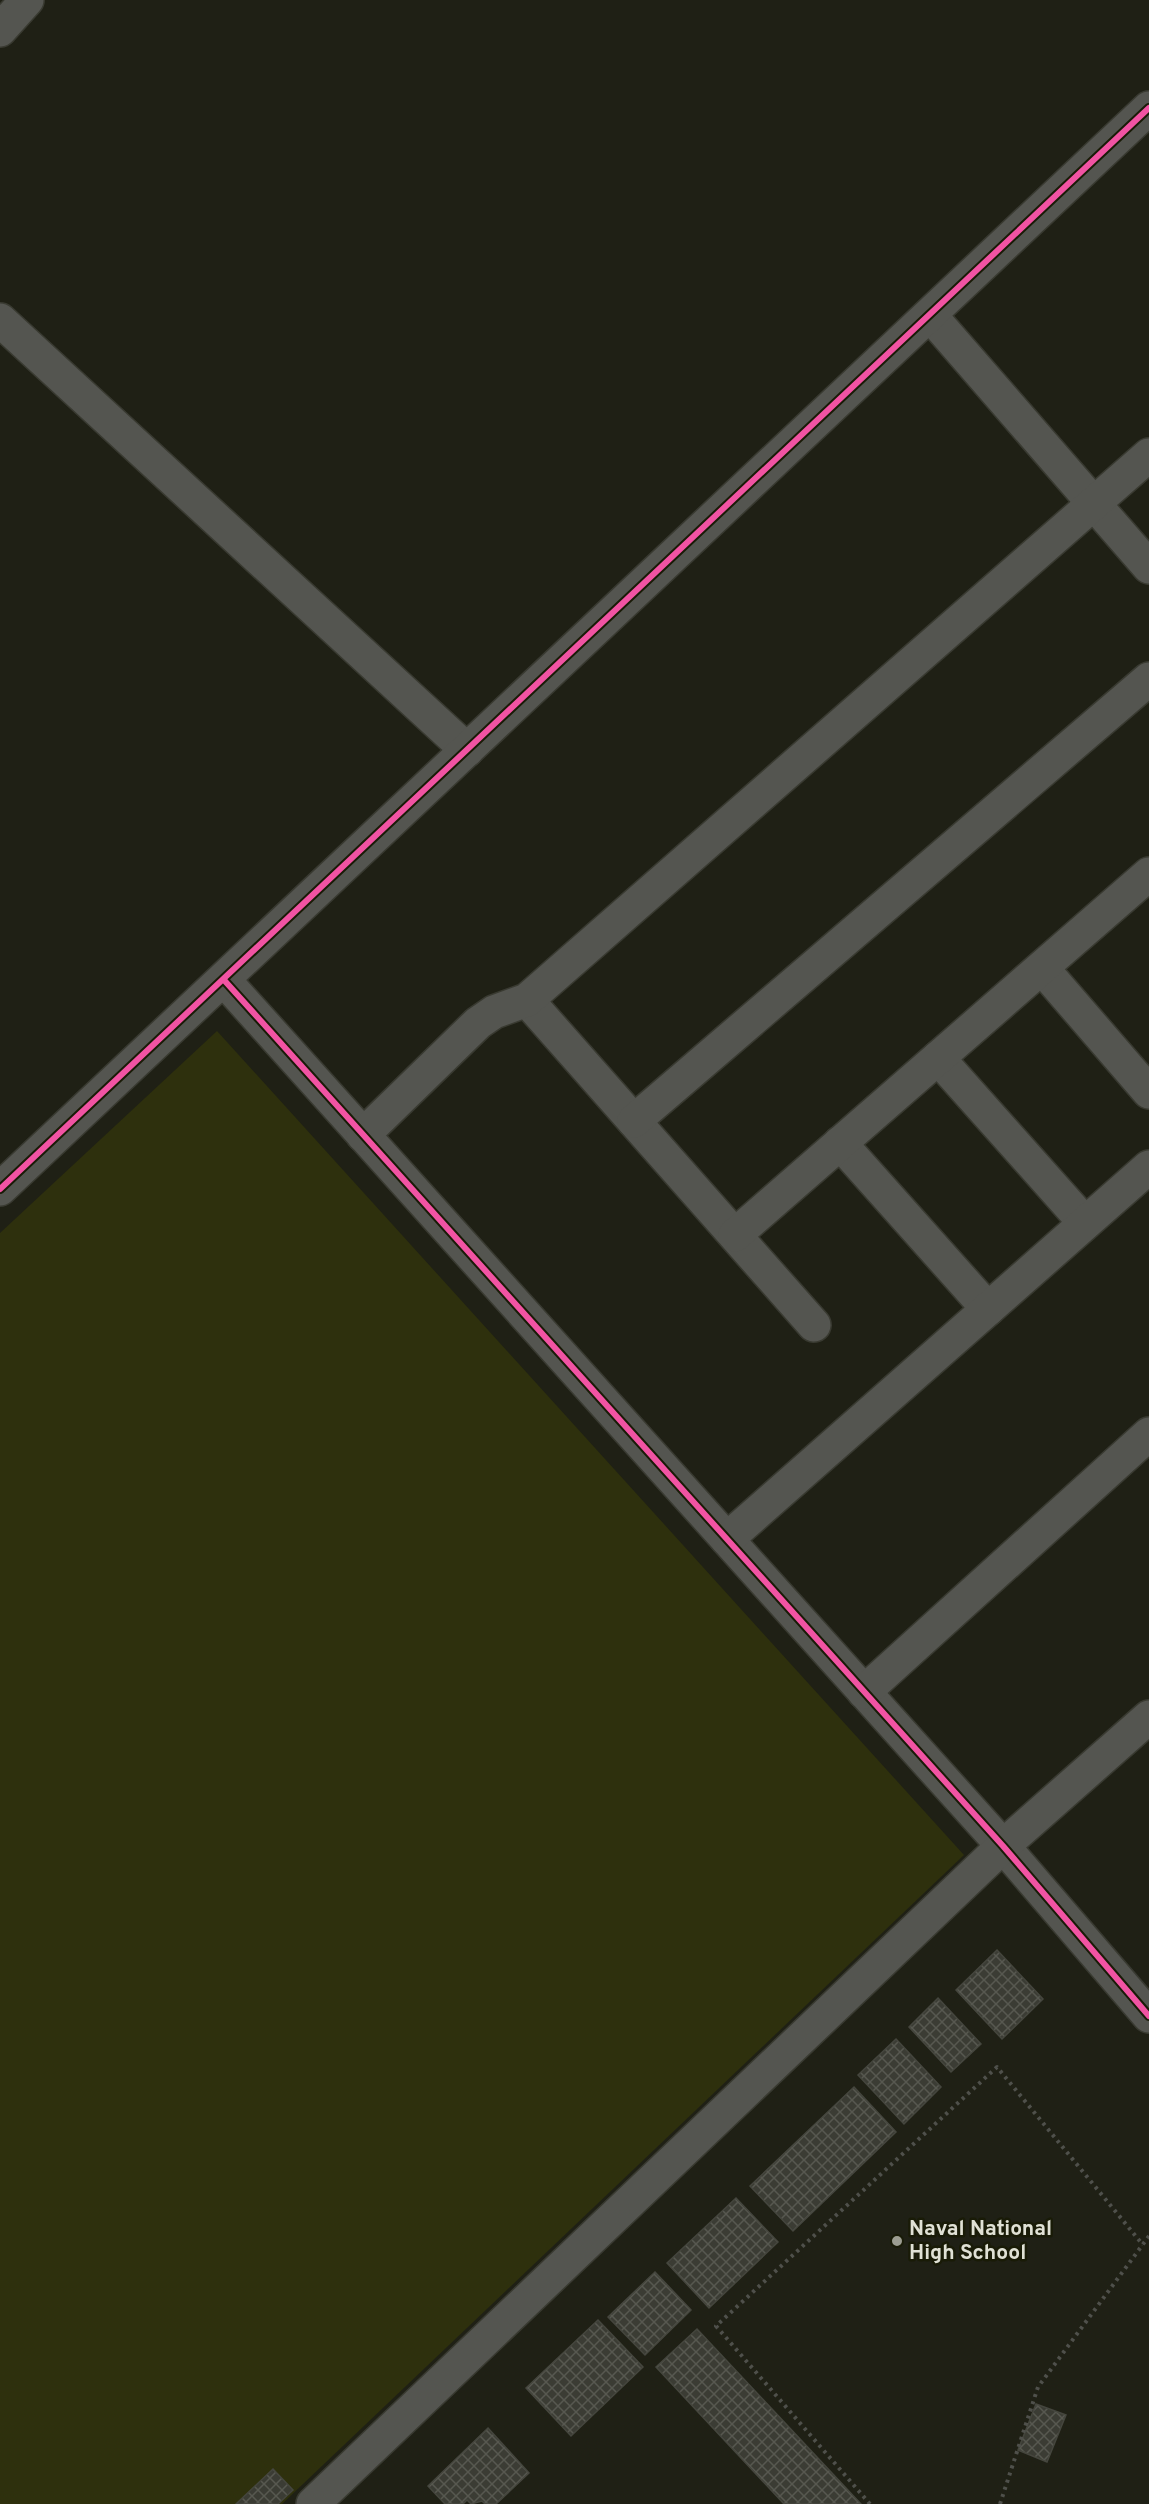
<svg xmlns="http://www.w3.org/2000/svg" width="1149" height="2504" font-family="Overpass,sans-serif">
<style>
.pitch{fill:#2e300d}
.building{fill:url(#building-cross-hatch);stroke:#45463e;stroke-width:1.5}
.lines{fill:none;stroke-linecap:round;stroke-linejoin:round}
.minor-casing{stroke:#393a31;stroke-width:36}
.path{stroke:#4f504b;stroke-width:4;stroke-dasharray:3 4.5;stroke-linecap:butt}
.minor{stroke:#545550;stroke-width:33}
.cycleway-casing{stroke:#191b07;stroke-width:10}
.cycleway{stroke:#f153a3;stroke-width:6}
.poi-dot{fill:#9c9d92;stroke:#191b07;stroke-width:2}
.labels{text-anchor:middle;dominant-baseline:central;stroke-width:5;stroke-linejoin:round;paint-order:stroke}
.poi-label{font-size:21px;font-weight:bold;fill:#e0e1d5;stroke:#191b07;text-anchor:start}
</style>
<defs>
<pattern id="building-cross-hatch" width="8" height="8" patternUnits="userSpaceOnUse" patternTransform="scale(1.5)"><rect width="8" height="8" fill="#3b3c34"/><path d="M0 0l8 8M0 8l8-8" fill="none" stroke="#575850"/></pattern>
</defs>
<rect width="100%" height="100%" fill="#1f2015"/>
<polygon class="pitch" points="217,1031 964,1855 282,2504 0,2504 0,1233"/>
<g class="building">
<polygon points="997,1950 1043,1999 1002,2039 956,1990"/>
<polygon points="938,1998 981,2044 951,2072 909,2027"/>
<polygon points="896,2039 941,2087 904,2124 858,2075"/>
<polygon points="854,2087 896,2132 793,2231 750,2186"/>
<polygon points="736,2198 778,2242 709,2308 667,2263"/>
<polygon points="655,2272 691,2310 645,2355 608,2317"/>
<polygon points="598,2320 643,2367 571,2436 526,2388"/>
<polygon points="697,2329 861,2504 784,2504 656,2367"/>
<polygon points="1036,2404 1066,2415 1047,2462 1018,2450"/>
<polygon points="488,2428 529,2473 496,2504 485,2504 482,2501 471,2504 467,2500 463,2504 445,2504 428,2486"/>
<polygon points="273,2469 293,2490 278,2504 236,2504"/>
</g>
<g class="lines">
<defs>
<g id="minor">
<polyline points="0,30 27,0"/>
<polyline points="930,315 1149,567"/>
<polyline points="0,320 467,750"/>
<polyline points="1042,968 1149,1092"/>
<polyline points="224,980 1003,1846 1149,2016"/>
<polyline points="527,1000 814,1325"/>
<polyline points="938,1058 1085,1223"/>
<polyline points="634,1121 1149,679"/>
<polyline points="363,1135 478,1023 494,1012 527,1000 1149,455"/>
<polyline points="840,1143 988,1309"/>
<polyline points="0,1189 1149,108"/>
<polyline points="735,1235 1149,874"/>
<polyline points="727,1539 1149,1167"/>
<polyline points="864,1692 1149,1434"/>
<polyline points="313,2504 1003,1846 1149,1717"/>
</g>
</defs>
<use href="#minor" class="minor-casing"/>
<g class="path">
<polyline points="870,2504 716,2326 997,2067 1143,2245"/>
<polyline points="1000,2504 1038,2387 1149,2236"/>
</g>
<use href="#minor" class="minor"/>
<defs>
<g id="cycleway">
<polyline points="224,980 1003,1846 1149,2016"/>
<polyline points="0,1189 1149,108"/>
</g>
</defs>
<use href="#cycleway" class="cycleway-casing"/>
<use href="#cycleway" class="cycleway"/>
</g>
<circle class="poi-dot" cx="897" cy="2241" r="6"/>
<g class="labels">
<g class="poi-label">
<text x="909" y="2229">Naval National<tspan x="909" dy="24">High School</tspan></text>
</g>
</g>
</svg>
